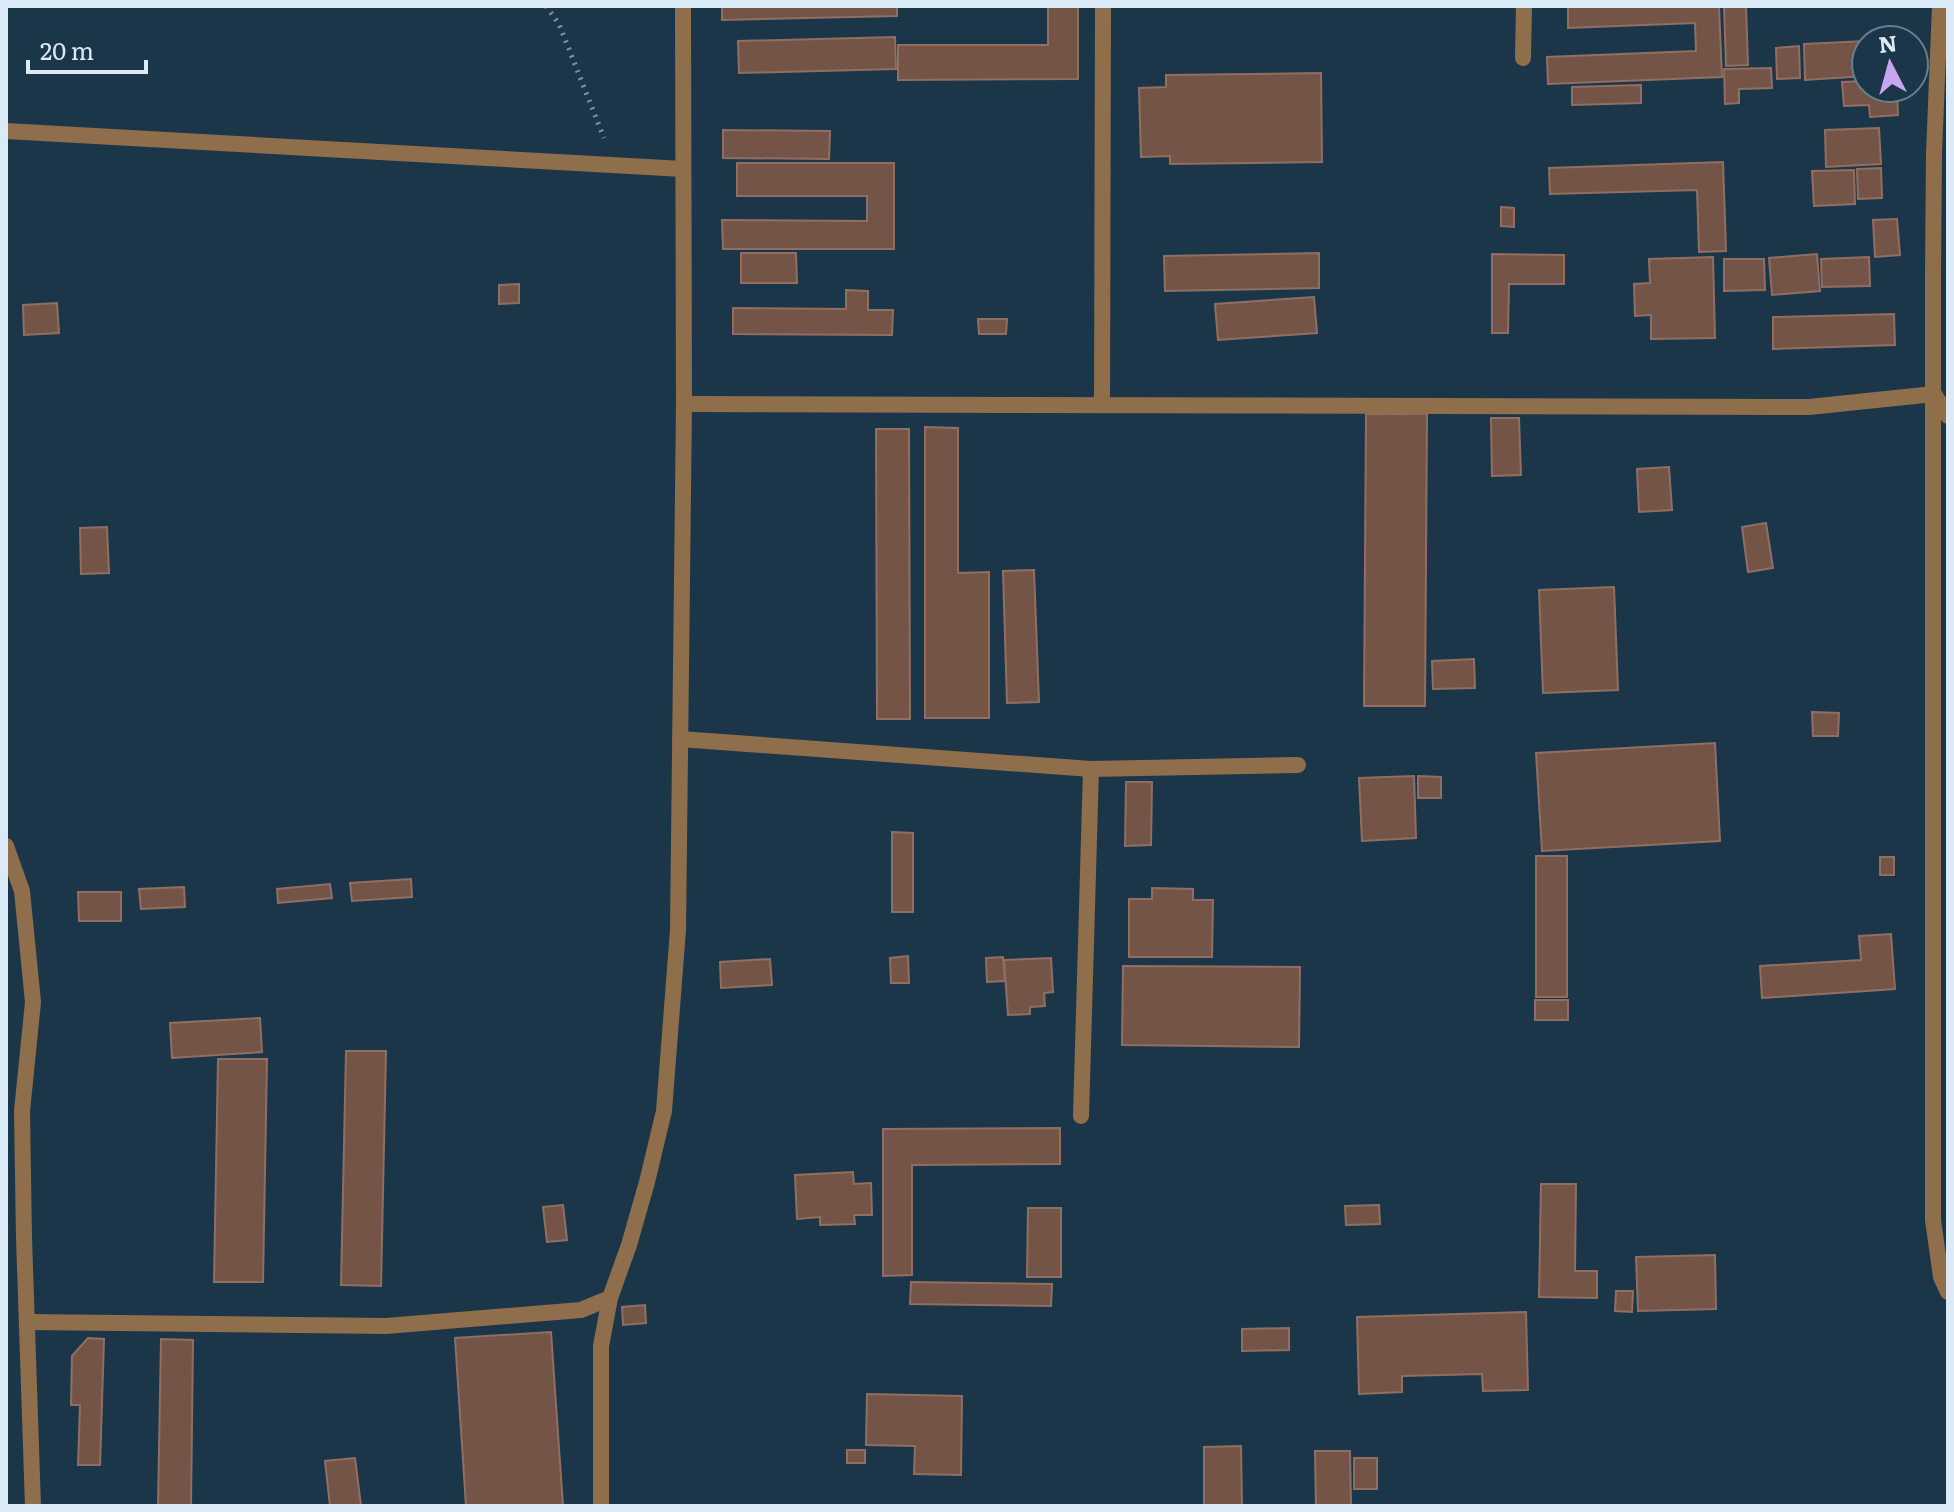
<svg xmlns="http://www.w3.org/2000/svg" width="1954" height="1512" font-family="Literata,serif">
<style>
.building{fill:#735447;stroke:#906f62;stroke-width:2}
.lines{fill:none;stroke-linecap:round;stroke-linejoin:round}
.path{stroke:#7d92a2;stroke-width:5;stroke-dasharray:2 6;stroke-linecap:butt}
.minor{stroke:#8f6e4b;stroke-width:16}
</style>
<rect width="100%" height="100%" fill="#1c3649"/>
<g class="building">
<polygon points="722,6 897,6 897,16 722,20"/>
<polygon points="1048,6 1078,6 1078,79 898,80 898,45 1048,45"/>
<polygon points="1568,6 1719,6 1722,77 1548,84 1547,57 1696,51 1695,23 1568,28"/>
<polygon points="1724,6 1746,6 1748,65 1726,66"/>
<polygon points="895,37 896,69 739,73 738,41"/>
<polygon points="1866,41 1866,76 1805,80 1804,44"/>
<polygon points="1799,46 1800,78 1777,79 1776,48"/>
<polygon points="1771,68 1772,88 1739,89 1739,103 1725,104 1724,69"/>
<polygon points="1321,73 1322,162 1170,164 1170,156 1141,157 1139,88 1166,87 1166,75"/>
<polygon points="1866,81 1866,88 1897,88 1898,115 1870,117 1869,105 1844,106 1842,82"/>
<polygon points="1641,85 1641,103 1572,105 1572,87"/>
<polygon points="1879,128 1881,164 1826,167 1825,130"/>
<polygon points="723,130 830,131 829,159 723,158"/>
<polygon points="1723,162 1726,251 1699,252 1697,190 1550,194 1549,168"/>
<polygon points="737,163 894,163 894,249 723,249 722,220 867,221 867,196 737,196"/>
<polygon points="1881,168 1882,198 1858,199 1857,169"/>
<polygon points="1854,170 1855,204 1814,206 1812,171"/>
<polygon points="1501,207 1514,208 1514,227 1501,226"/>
<polygon points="1897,219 1900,255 1875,257 1873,220"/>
<polygon points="741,253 796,253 797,283 741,283"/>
<polygon points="1319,253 1319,288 1165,291 1164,256"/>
<polygon points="1492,254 1564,255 1564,284 1509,284 1508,333 1492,333"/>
<polygon points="1817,254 1820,291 1772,295 1769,258"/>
<polygon points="1713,257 1715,338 1651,339 1651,315 1635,316 1634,284 1650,283 1649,259"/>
<polygon points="1869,257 1870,286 1822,287 1821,259"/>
<polygon points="1724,259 1764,259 1765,290 1724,291"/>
<polygon points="519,284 519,303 499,304 499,285"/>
<polygon points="846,290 868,291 868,310 893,310 892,335 733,334 733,308 846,309"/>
<polygon points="1314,297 1317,333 1218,340 1215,304"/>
<polygon points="57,303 59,333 24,335 23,305"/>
<polygon points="1894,314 1895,345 1773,349 1773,317"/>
<polygon points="978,319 1007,319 1006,334 979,334"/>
<polygon points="1366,414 1427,414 1425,706 1364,706"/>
<polygon points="1491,418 1519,418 1521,475 1492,476"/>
<polygon points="925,427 958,428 958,573 989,572 989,718 925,718"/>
<polygon points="876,429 909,429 910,719 877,719"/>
<polygon points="1669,467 1672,510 1639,512 1637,469"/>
<polygon points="1766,523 1773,568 1748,572 1742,527"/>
<polygon points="107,527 109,573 81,574 80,528"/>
<polygon points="1034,570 1039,702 1007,703 1003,571"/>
<polygon points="1614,587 1618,690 1543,693 1539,590"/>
<polygon points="1474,659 1475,688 1433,689 1432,661"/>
<polygon points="1812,712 1839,713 1838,736 1813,736"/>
<polygon points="1715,743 1720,841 1542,851 1536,753"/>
<polygon points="1414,776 1416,838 1362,841 1359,778"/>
<polygon points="1418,776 1441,777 1441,798 1418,798"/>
<polygon points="1126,782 1152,782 1151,845 1125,846"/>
<polygon points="892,832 913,833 913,912 892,912"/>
<rect x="1536" y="856" width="31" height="141"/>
<rect x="1880" y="857" width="14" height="18"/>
<polygon points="411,879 412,897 352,901 350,883"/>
<polygon points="330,884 332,898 278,903 277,889"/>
<polygon points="184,887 185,907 141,909 139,889"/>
<polygon points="1152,888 1193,889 1193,900 1213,900 1212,957 1129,957 1129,899 1152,899"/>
<polygon points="78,892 121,892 121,921 79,921"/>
<polygon points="1891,934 1895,989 1762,998 1760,966 1861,960 1859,936"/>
<polygon points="908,956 909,983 891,983 890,958"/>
<polygon points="1003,957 1005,981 987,982 986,958"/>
<polygon points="1051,958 1053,992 1044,993 1045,1006 1030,1007 1030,1014 1008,1015 1004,960"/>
<polygon points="770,959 772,985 721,988 720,962"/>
<polygon points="1123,966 1300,967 1299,1047 1122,1045"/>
<rect x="1535" y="1000" width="33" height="20"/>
<polygon points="260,1018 262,1052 172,1058 170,1023"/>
<polygon points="346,1051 386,1051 381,1286 341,1285"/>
<polygon points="218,1059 267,1059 263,1282 214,1282"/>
<polygon points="1060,1128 1060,1164 912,1165 912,1275 883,1276 883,1129"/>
<polygon points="853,1172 854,1184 871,1183 872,1215 854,1215 855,1224 820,1225 820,1217 797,1219 795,1175"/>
<polygon points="1541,1184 1576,1184 1575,1271 1597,1271 1597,1298 1539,1297"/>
<polygon points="563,1205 567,1240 547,1242 543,1207"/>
<polygon points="1379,1205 1380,1224 1346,1225 1345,1206"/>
<polygon points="1028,1208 1061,1208 1061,1277 1027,1277"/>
<polygon points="1715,1255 1716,1309 1638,1311 1636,1257"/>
<polygon points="911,1282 1052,1284 1051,1306 910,1304"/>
<polygon points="1616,1291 1633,1291 1632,1312 1615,1311"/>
<polygon points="645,1305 646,1323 623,1325 622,1307"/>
<polygon points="1526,1312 1528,1390 1483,1391 1482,1374 1402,1376 1402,1392 1359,1394 1357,1317"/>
<polygon points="1289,1328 1289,1350 1242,1351 1242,1329"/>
<polygon points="551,1332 563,1506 466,1506 455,1338"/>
<polygon points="88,1338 104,1339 100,1465 78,1465 80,1405 71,1405 72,1356"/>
<polygon points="161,1339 193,1340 191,1506 158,1506"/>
<polygon points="867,1394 962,1396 961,1475 914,1474 915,1446 866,1445"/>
<polygon points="1241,1446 1242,1506 1204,1506 1204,1447"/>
<rect x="847" y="1450" width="18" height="13"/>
<polygon points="1315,1451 1350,1451 1351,1506 1316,1506"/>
<polygon points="355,1458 361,1506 330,1506 325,1461"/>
<rect x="1354" y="1458" width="23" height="31"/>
</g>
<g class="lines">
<polyline class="path" points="546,6 559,24 604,138"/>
<g class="minor">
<polyline points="1940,6 1934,153 1933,274 1933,1220 1941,1277 1948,1292"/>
<polyline points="1523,58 1524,6"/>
<polyline points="6,131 683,169"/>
<polyline points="684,404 1809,407 1934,394 1948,416"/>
<polyline points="1102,405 1103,6"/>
<polyline points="680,739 1091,769 1298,765"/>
<polyline points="6,846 22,891 33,1002 22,1111 24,1238 33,1506"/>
<polyline points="1081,1116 1091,769"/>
<polyline points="27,1322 386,1326 581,1310 610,1298"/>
<polyline points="601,1506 601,1346 610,1298 629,1245 647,1182 664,1111 678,930 684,404 683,6"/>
</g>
</g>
<rect width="1954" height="1512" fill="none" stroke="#dbeaf7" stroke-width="16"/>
<g transform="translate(1890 64) rotate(354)"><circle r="38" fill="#1c3649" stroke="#687e8f" stroke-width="2"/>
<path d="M0-6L14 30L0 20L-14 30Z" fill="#c8a6ef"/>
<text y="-12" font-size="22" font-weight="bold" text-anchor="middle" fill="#dbeaf7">N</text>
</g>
<path d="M28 60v12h118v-12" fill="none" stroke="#dbeaf7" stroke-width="4"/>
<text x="40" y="60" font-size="24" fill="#dbeaf7" stroke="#1c3649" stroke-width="6" paint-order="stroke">20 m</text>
</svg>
